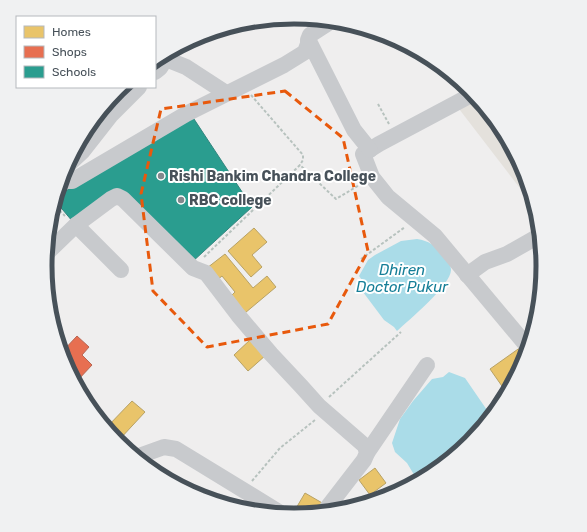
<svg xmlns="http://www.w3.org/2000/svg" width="587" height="532" font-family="Rubik,sans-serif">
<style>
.commercial{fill:#e4e1dc}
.water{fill:#aadce8}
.homes{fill:#e9c46a;stroke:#b8a265}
.shops{fill:#e76f51;stroke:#b76653}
.schools{fill:#2a9d8f;stroke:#33867f}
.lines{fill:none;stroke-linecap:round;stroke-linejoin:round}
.path{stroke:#b7c2be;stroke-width:2;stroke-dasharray:3 2;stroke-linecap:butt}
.minor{stroke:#c8cacd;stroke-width:16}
.marked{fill:none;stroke:#e8590c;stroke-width:3;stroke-dasharray:8 5;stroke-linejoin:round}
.poi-dot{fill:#82888d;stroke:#fff;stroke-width:1.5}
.labels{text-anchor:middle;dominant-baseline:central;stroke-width:4;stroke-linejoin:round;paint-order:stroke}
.poi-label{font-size:14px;font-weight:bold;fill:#475159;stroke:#fff;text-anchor:start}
.water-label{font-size:15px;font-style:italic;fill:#157e97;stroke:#fff}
.rim{fill:none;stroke:#475159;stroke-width:5}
</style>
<rect width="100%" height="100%" fill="#efeeee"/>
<polygon class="commercial" points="473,96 524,171 529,200 456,105"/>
<g class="water">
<path d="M417,239C429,241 435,245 442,254C446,259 451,264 451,270C451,285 409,320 397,331L394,327L384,320L363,292L364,290L362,288L365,284L359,276L368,260L375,255L401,241Z"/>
<polygon points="449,372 465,378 489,413 470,441 416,478 407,463 395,452 392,443 400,419 413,401 432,379 443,377"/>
</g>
<g class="homes">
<polygon points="254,228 267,242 252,255 262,267 251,277 228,251"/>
<polygon points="225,254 253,288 267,276 276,287 245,313 231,296 235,292 222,276 217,280 207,268"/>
<polygon points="251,339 266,355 248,371 234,355"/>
<polygon points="521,347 526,351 523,361 504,389 490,369"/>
<polygon points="132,401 145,412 119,440 107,427"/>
<polygon points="375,468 386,483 370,495 359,480"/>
<polygon points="305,493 324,504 320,510 301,513 295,510"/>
</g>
<g class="shops">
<polygon points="122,87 131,87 88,134 118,90"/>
<polygon points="77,336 89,347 82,355 92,365 77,381 63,361 62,352"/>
</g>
<polygon class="schools" points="192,116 252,207 191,263 118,190 73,222 57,203 59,195"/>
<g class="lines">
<g class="path">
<polyline points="251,95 303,155 303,160 300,165"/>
<polyline points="378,104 389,124"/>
<polyline points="56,207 65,216"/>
<polyline points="204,257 300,165 336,199 361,184"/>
<polyline points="361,259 405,227"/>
<polyline points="329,397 401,332"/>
<polyline points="252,481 280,448 315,420"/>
</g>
<g class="minor">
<polyline points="309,41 308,40 310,35 327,24"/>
<polyline points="166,59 186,67 226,93"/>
<polyline points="155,72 160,68 167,57"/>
<polyline points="473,94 379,144 363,154 372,177 388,197 435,236 527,346"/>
<polyline points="66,167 82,152 111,115 139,87"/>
<polyline points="61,181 72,181 186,114 284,65 305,52 309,41 354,130 370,150"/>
<polyline points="76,225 121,270"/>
<polyline points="47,253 76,225 111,199 117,196 123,199 193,268 206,273 238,315 271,354 301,386 319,406 365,446 367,453 364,460 327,508"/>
<polyline points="467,275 485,262 507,254 537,237"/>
<polyline points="367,453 427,365"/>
<polyline points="139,456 164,447 176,449 279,512"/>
</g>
</g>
<path class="marked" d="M285,91L343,138L368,251L328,324L207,347L153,291L141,194L161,109Z"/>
<g class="poi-dot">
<circle cx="161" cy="176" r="4"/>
<circle cx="181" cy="200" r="4"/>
</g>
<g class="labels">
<g class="poi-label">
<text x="169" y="176">Rishi Bankim Chandra College</text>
<text x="189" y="200">RBC college</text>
</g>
<g class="water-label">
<text x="402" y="270">Dhiren<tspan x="402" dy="17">Doctor Pukur</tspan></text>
</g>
</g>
<path d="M0 0H587V532H0ZM52 266a242 242 0 1 1 484 0a242 242 0 1 1-484 0Z" fill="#f0f1f2" fill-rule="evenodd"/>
<path class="rim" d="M52 266a242 242 0 1 1 484 0a242 242 0 1 1-484 0Z"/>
<rect x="16" y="16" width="140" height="72" fill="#ffffff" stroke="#b5b9bd"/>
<rect x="24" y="26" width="20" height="12" fill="#e9c46a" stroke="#b5b9bd"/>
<text x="52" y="36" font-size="12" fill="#475159">Homes</text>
<rect x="24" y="46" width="20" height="12" fill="#e76f51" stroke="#b5b9bd"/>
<text x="52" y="56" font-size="12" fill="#475159">Shops</text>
<rect x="24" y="66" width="20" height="12" fill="#2a9d8f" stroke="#b5b9bd"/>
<text x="52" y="76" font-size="12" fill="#475159">Schools</text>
</svg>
